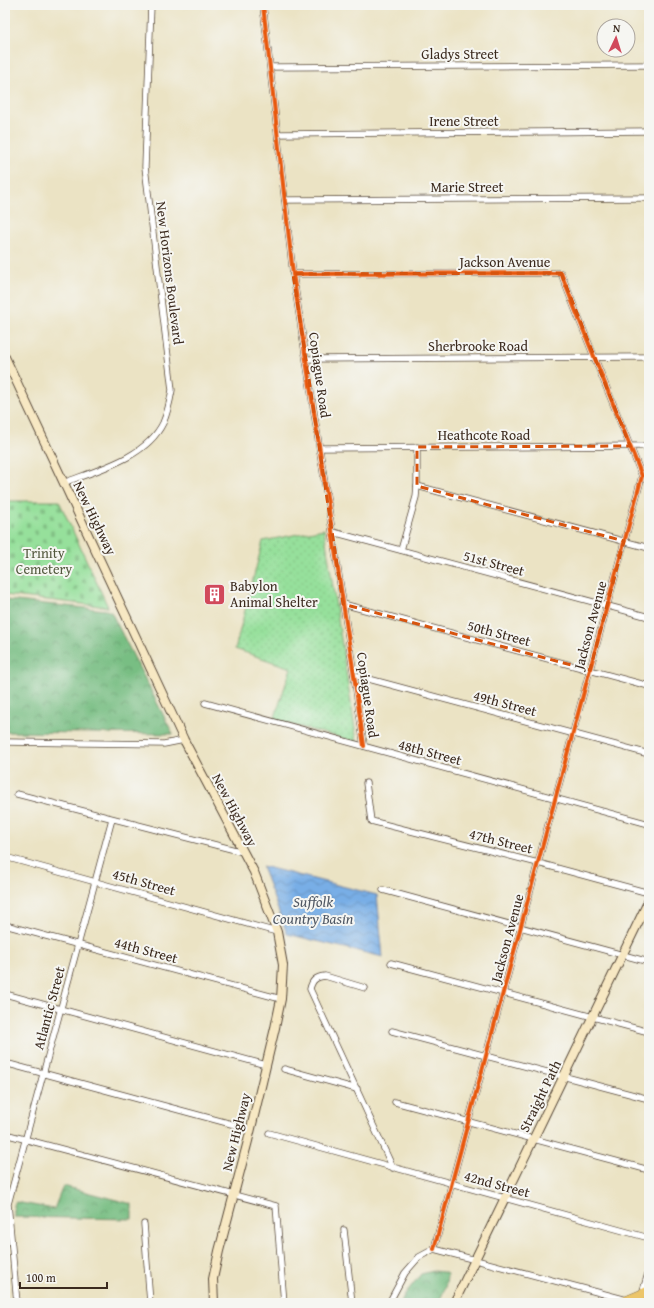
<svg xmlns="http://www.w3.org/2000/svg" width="654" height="1308" font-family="'Gentium Book Plus',serif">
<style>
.forest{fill:url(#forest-crowns);stroke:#5a7450}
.cemetery{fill:url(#cemetery-stones);stroke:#68855c}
.park{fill:url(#park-dots);stroke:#68855c}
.water{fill:url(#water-waves);stroke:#5a6c82}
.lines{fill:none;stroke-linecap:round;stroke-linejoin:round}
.minor-casing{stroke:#554637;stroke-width:7}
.secondary-casing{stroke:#554637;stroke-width:10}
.trunk-casing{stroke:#554637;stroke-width:10}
.minor{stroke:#fff;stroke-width:5.5}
.secondary{stroke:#f7e8c3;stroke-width:8}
.trunk{stroke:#ecc569;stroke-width:9}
.cycleway-casing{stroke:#f6f6f2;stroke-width:6}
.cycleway{stroke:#e8590c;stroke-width:4}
.marked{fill:none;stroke:#d7540e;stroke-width:3;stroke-dasharray:8 5;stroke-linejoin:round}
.labels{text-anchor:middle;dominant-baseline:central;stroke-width:4;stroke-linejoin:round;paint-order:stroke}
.street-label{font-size:14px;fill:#3b2a1e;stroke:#f6f6f2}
.park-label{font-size:14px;fill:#52583d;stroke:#f6f6f2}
.poi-label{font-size:14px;fill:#3b2a1e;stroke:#f6f6f2;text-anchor:start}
.water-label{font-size:15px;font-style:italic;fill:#505864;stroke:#f6f6f2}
</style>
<defs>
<pattern id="forest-crowns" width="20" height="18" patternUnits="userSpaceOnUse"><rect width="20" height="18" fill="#78be83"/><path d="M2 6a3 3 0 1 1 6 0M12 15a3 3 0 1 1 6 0" fill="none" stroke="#649b6b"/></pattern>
<pattern id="cemetery-stones" width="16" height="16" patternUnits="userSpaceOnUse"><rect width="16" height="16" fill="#96e09b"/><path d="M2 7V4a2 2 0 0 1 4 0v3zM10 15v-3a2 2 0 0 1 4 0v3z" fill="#82c085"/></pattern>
<pattern id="park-dots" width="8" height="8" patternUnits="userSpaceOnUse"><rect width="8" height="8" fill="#96e09b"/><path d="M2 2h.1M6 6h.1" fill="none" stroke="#82c085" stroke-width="1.8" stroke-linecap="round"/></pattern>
<pattern id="water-waves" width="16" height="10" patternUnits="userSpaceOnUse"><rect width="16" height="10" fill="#78aee6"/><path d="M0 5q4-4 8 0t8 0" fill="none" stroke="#648eba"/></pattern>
</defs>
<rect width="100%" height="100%" fill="#f6f6f2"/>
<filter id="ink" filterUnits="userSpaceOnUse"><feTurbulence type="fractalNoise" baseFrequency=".025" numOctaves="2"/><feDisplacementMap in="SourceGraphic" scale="8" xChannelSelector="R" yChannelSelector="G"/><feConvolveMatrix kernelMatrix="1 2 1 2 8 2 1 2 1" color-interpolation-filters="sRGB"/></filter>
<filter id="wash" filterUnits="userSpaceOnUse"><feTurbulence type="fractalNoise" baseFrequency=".012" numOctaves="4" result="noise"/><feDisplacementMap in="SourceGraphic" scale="16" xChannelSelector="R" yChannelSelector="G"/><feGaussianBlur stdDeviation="0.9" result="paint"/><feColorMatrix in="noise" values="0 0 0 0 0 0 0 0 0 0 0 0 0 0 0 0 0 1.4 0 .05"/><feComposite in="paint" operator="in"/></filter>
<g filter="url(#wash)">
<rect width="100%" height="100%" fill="#ebe3c4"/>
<g class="forest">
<polygon points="5,600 106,610 111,612 173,734 5,732"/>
<polygon points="63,1186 132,1204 132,1219 14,1217 14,1205 16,1202 54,1209"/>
<path d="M434,1271L443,1272L447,1274C447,1285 443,1294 438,1303H401L405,1294L421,1274Z"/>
</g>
<polygon class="cemetery" points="5,501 59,501 108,607 5,595"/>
<polygon class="park" points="324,529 357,742 274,720 291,668 235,649 263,541"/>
<polygon class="water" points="262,866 377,895 383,957 287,934"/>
</g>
<g filter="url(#ink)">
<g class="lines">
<defs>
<g id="minor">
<polyline points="263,5 293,274 354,675 364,746"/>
<polyline points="271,67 649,65"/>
<polyline points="278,134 649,131"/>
<polyline points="285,200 649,198"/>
<polyline points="293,274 561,273 575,309 642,476 434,1249"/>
<polyline points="307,359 649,357"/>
<polyline points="320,448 649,446"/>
<path d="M63,483C97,470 146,458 163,423C168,412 170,401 172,390L145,167L151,5"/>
<polyline points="417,486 649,548"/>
<polyline points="333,532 649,617"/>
<polyline points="401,550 416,497 417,486 417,447"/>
<polyline points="343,604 649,686"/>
<polyline points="354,675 649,754"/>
<polyline points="205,703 649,824"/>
<polyline points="5,742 164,744 184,740"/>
<polyline points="366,783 371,821 538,863 649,893"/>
<polyline points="17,794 243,852"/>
<polyline points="5,857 277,932"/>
<polyline points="383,890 649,962"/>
<polyline points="5,925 281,999"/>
<polyline points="391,963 649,1032"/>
<path d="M365,988L325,976C316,977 312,980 310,989L393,1168"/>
<polyline points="5,994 266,1065"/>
<polyline points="392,1031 649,1099"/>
<polyline points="5,1063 250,1129"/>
<polyline points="284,1069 357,1089"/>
<polyline points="395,1102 649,1170"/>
<polyline points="269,1133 649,1238"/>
<polyline points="5,1134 276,1206 284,1303"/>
<polyline points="144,1224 150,1303"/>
<polyline points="344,1230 352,1303"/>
<polyline points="642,1294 649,1270"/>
<polyline points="17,1303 8,1204 112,819"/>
<polyline points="389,1303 405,1273 419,1257 434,1249 627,1300"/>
</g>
<g id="secondary">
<polyline points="5,357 184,740 254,872 277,932 283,965 281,999 275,1028 248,1141 219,1251 213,1279 214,1303"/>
<polyline points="454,1303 649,900"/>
</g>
<g id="trunk">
<polyline points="621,1303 649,1291"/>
<polyline points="643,1303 649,1301"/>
</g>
</defs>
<use href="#minor" class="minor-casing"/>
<use href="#secondary" class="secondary-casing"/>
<use href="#trunk" class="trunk-casing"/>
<use href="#minor" class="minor"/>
<use href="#secondary" class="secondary"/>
<use href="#trunk" class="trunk"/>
<defs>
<g id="cycleway">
<polyline points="263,5 293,274 354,675 364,746"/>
<polyline points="293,274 561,273 575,309 642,476 434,1249"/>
</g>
</defs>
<use href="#cycleway" class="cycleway-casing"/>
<use href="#cycleway" class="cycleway"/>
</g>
</g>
<path class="marked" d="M561,273L630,446L417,447V486L624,541L590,670L343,604L293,274Z"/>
<defs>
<symbol id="building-square" viewBox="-11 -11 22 22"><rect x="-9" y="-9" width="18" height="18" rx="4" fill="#d1495b" stroke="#f6f6f2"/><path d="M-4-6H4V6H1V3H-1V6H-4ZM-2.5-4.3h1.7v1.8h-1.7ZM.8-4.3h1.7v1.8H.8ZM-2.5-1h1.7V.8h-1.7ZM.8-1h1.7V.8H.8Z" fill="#fff"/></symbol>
</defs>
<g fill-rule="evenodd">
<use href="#building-square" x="202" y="582" width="25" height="25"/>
</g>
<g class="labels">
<g class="street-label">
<text x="460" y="54">Gladys Street</text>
<text x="464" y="121">Irene Street</text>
<text x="467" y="187">Marie Street</text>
<text x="505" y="262">Jackson Avenue</text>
<text transform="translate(170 273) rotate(83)">New Horizons Boulevard</text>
<text x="478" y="346">Sherbrooke Road</text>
<text transform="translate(320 375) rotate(82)">Copiague Road</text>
<text x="484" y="435">Heathcote Road</text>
<text transform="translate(95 518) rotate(64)">New Highway</text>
<text transform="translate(494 563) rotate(15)">51st Street</text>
<text transform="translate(590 625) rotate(-75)">Jackson Avenue</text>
<text transform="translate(499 633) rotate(15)">50th Street</text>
<text transform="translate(368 695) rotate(82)">Copiague Road</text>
<text transform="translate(505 703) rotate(15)">49th Street</text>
<text transform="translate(430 752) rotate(15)">48th Street</text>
<text transform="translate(235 810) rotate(62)">New Highway</text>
<text transform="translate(501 841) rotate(14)">47th Street</text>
<text transform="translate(144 882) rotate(16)">45th Street</text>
<text transform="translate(507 938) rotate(-75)">Jackson Avenue</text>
<text transform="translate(146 950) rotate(15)">44th Street</text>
<text transform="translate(49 1008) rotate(-75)">Atlantic Street</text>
<text transform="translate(540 1096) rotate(-64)">Straight Path</text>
<text transform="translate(236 1132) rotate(-76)">New Highway</text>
<text transform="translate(497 1184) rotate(15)">42nd Street</text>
</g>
<g class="park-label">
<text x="44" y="553">Trinity<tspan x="44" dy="16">Cemetery</tspan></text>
</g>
<g class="poi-label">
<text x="230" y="586">Babylon<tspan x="230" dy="16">Animal Shelter</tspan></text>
</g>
<g class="water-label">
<text x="313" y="901">Suffolk<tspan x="313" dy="17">Country Basin</tspan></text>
</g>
</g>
<rect width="654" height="1308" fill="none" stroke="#f6f6f2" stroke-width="20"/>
<g transform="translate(616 38) rotate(4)"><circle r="19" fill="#f6f6f2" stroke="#aba49d"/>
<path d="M0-3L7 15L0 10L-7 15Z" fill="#d1495b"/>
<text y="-6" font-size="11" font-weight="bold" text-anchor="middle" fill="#3b2a1e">N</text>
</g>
<path d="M20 1282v6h87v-6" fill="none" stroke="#3b2a1e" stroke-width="2"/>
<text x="26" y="1282" font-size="12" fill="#3b2a1e" stroke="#f6f6f2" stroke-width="3" paint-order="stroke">100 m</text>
</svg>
